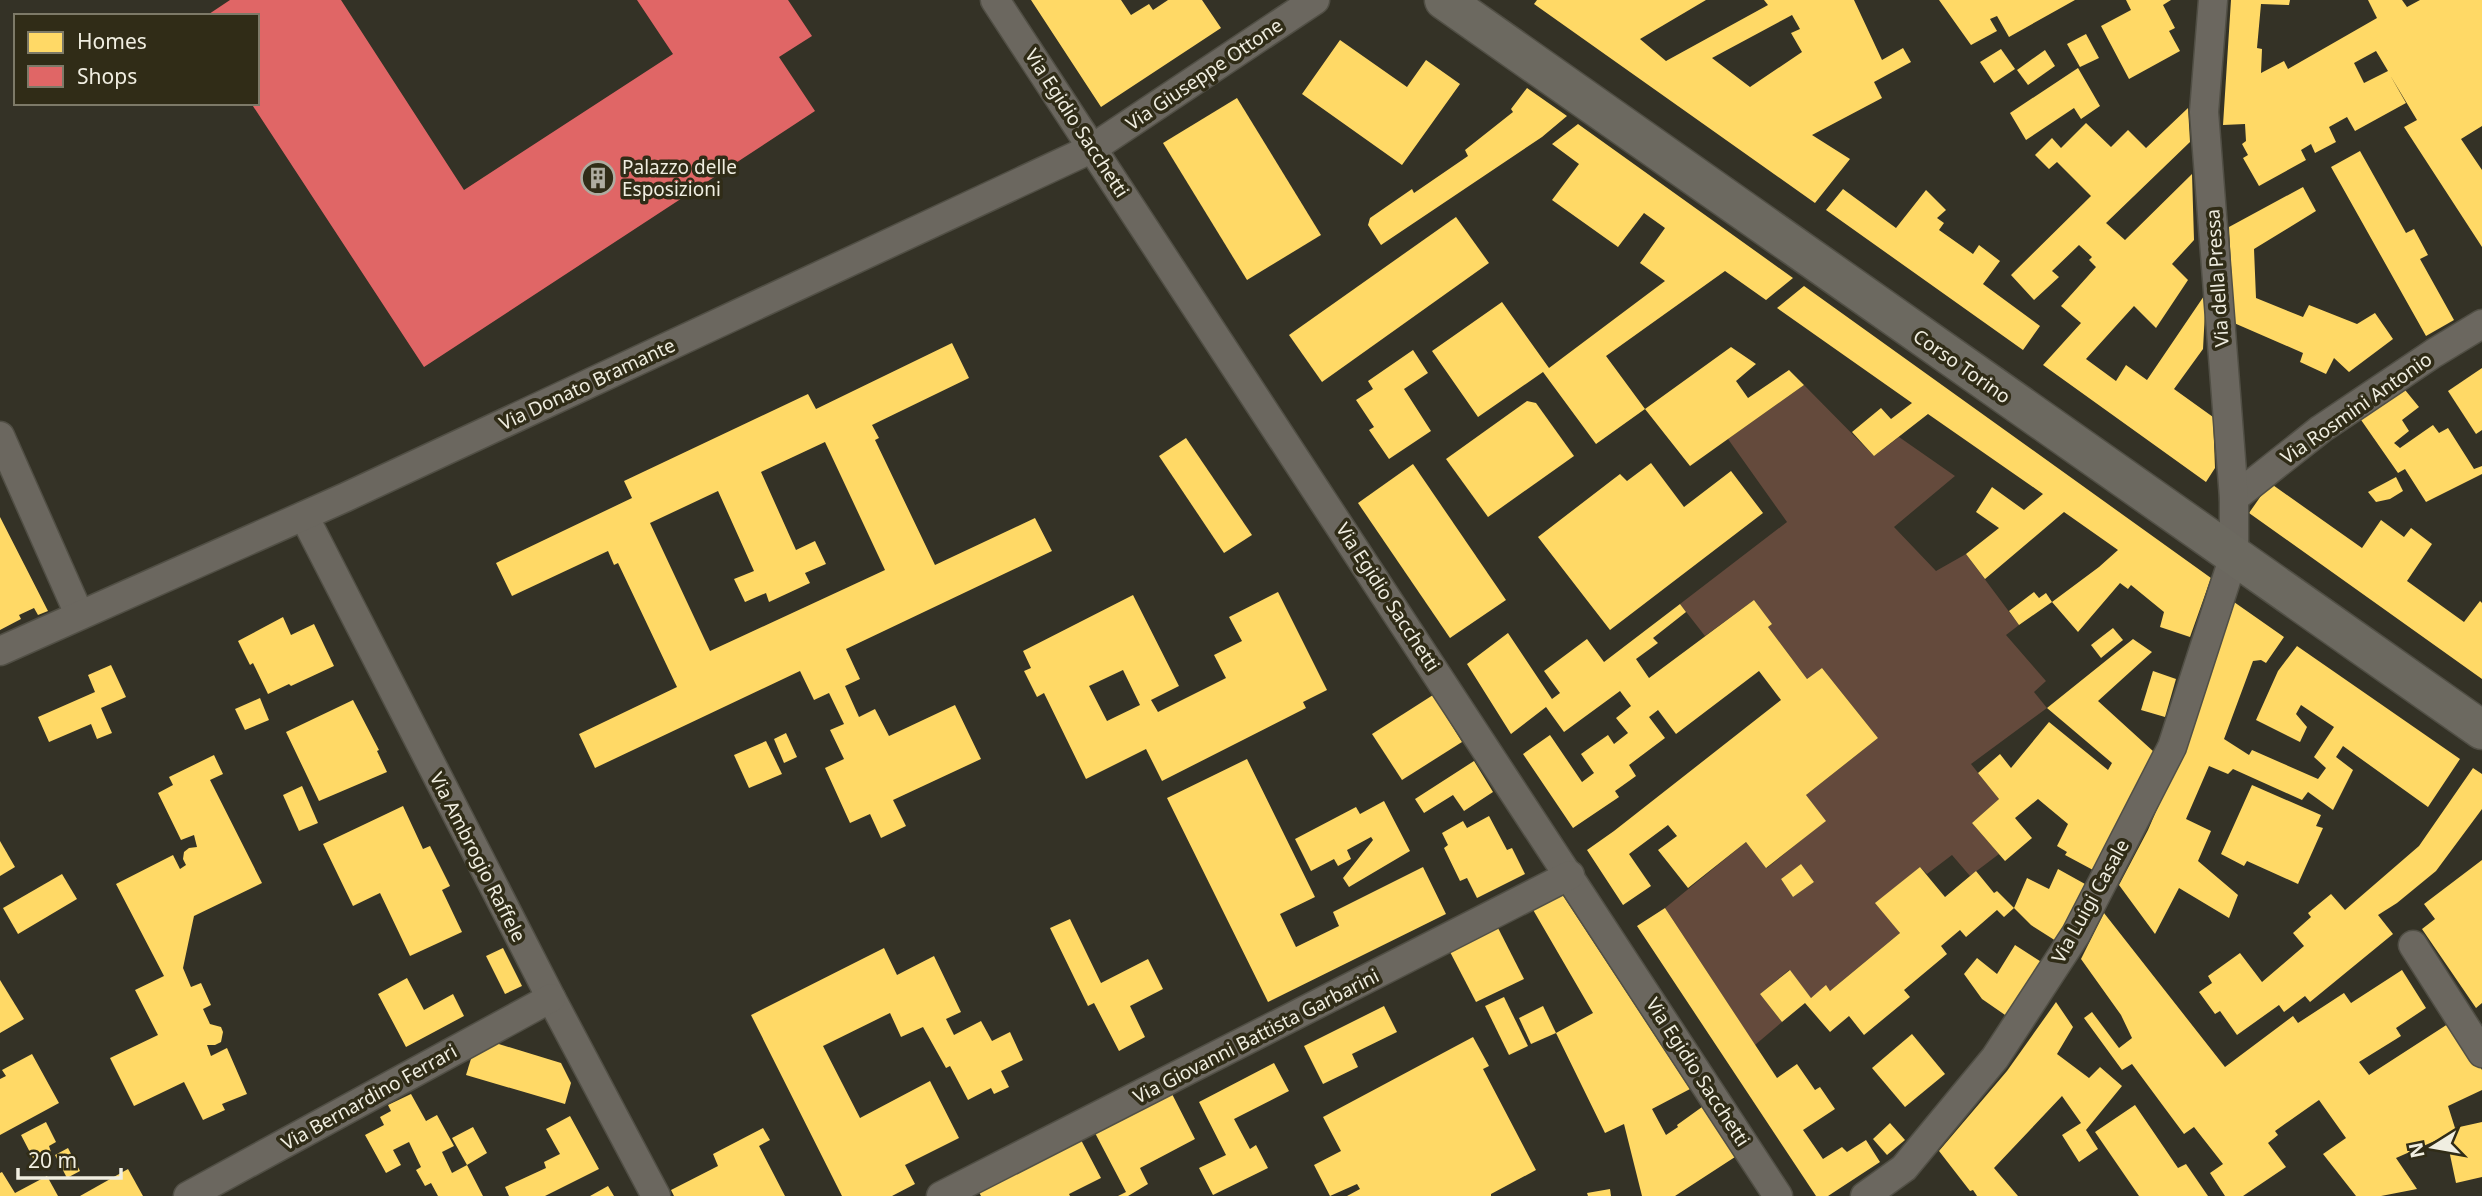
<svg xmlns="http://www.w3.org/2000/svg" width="2482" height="1196" font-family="'Noto Sans',sans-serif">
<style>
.grass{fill:#644a3c;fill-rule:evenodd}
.homes{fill:#ffd966;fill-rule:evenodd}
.shops{fill:#e06666}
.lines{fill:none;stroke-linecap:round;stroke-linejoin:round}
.minor-casing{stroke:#514f45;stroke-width:31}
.secondary-casing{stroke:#514f45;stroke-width:41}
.minor{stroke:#6b675f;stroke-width:28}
.secondary{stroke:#6c6960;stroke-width:38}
.labels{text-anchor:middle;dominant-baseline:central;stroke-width:7;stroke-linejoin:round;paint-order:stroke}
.street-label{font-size:19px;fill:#f0eee1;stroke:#302c17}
.poi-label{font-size:19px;fill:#f0eee1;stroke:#302c17;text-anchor:start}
</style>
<rect width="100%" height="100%" fill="#343226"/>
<path class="grass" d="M1804,385L1874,456L1899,437L1955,476L1894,527L1936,571L1966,554L2019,625L2006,635L2046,681L2034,692L2047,708L1971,764L1999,799L1972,823L1999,854L1970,876L1952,855L1927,874L1920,867L1876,903L1900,933L1830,991L1826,986L1811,998L1789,970L1760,994L1782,1022L1755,1045L1665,908L1746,842L1767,868L1825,821L1806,795L1878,738L1822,668L1807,679L1768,627L1772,624L1754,600L1705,636L1680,604L1787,522L1728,439ZM1801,864L1814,882L1793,897L1781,879Z"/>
<g class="homes">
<polygon points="1031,0 1121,0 1131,15 1149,4 1153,10 1168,0 1202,0 1221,28 1101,107"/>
<path d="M1537,0H1706L1640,39L1666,61L1768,5L1764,0H1854L1882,60L1903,48L1911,62L1874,82L1882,98L1812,135L1850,159L1815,203L1534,4ZM1792,15L1800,29L1791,33L1802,52L1750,87L1712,58Z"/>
<polygon points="1939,0 2075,0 2009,37 1997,16 1990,19 1997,31 1971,45"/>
<polygon points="2126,0 2171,0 2163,5 2175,28 2169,31 2180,51 2129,79 2101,26 2131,10"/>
<path d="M2231,0H2290L2289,5L2261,4L2257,48L2262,49L2261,73L2284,61L2288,69L2377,18L2368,0H2402L2407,7L2420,0H2482V126L2461,139L2482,170V247L2404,127L2417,120L2390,75L2406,103L2355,131L2347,117L2329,127L2336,142L2315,153L2311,144L2301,150L2306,160L2259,186L2243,158L2248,155L2242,144L2246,141L2245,124L2223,125ZM2376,51L2388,71L2364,83L2354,63Z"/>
<polygon points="2086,34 2099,58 2080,67 2067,44"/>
<polygon points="1340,40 1407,87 1426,60 1460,84 1402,165 1302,94"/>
<polygon points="2001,49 2015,69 1994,83 1980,62"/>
<polygon points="2045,50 2055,66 2028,85 2017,70"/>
<polygon points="2078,68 2100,106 2081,119 2074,108 2026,140 2010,113"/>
<polygon points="1527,88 1567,116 1542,137 1381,245 1368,225 1370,218 1412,189 1414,193 1468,156 1465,150 1513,112 1511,109"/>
<polygon points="1237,98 1321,235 1247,280 1163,143"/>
<polygon points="2188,108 2190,142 2106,223 2125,240 2192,174 2194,240 2172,264 2188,280 2156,328 2134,306 2086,359 2116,381 2126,365 2147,380 2206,293 2203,349 2174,389 2213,417 2215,468 2206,482 2043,365 2081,323 2061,306 2096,267 2089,260 2092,257 2079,245 2052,271 2059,277 2034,300 2011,275 2091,196 2057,162 2049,169 2035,155 2052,138 2061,148 2086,123 2111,147 2128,130 2146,148"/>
<polygon points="1578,124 1793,278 1766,300 1725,271 1606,356 1645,409 1596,444 1543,372 1478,417 1432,351 1502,302 1549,368 1665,281 1640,263 1665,228 1644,213 1618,247 1552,200 1579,164 1552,144"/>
<polygon points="2360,151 2406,233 2414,229 2428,255 2420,259 2454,320 2426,336 2331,167"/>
<polygon points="2303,187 2316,211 2254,249 2256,298 2303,317 2309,305 2357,324 2375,313 2393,339 2349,372 2334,358 2326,374 2300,362 2303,353 2234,323 2229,227"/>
<polygon points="1843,189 1896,228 1926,190 1946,210 1937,218 1944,223 1939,230 1973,254 1979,245 2000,261 1983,284 2040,326 2023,350 1826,210"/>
<polygon points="1456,217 1489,263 1322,382 1289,335"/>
<polygon points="1804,286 2211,578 2190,637 2160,627 2164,612 2131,585 2128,589 2120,583 2078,632 2052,602 2099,567 2118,550 2064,512 1985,579 1966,554 1999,528 1976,512 1992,487 2024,510 2043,494 1928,414 1874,456 1852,432 1881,408 1891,419 1912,403 1777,308"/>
<path d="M952,343L969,378L872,425L879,438L875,440L935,565L1035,518L1052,551L846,649L860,679L845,686L859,717L875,709L889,736L955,705L981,759L893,800L906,826L881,838L870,814L850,823L825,768L844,759L830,730L844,724L829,693L814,700L800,671L595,768L579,734L677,687L618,563L614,565L608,551L512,596L496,563L632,498L624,481L808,394L816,409ZM825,442L885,570L710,651L650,523L718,491L754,571L734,579L745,602L766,593L769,602L810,583L805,573L826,564L815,541L796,550L761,472Z"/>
<polygon points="1731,347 1756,364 1736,381 1748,398 1789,370 1804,385 1690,466 1645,409"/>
<polygon points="1413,350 1428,373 1404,389 1431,431 1389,459 1369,430 1374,427 1356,400 1373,389 1368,381"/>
<polygon points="2482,368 2482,430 2476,434 2448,391"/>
<polygon points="2401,385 2419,407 2402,420 2409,431 2394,443 2400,448 2433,425 2439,433 2448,428 2474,469 2482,466 2482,474 2426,502 2405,469 2398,473 2359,417"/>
<polygon points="1527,401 1536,403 1574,456 1488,517 1446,459"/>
<polygon points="1186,438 1252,535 1224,553 1159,456"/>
<polygon points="1651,463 1684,507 1731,471 1763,513 1610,630 1538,537 1620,474 1627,481"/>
<polygon points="1413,464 1506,600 1450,638 1358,503"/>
<polygon points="2396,477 2403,491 2390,499 2376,502 2368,492"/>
<polygon points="2270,483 2362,548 2381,520 2404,537 2411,528 2432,544 2407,581 2464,622 2480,601 2482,603 2482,679 2249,513"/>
<polygon points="0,517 48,611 38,615 34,608 19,615 21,619 0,630"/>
<path d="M1278,592L1327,690L1303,702L1306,708L1162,781L1146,749L1086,779L1044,693L1037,697L1024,671L1031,668L1023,651L1133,595L1179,686L1151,700L1158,712L1226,678L1214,655L1242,641L1229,617ZM1123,670L1140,705L1107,721L1089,686Z"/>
<polygon points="2034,592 2039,598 2046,593 2052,602 2019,625 2009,611"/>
<polygon points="1754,600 1772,624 1768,627 1807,679 1822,668 1878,738 1806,795 1826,821 1766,868 1746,842 1688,888 1658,850 1677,836 1668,825 1629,854 1651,886 1623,905 1587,850 1614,831 1781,700 1759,671 1676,734 1658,710 1649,717 1665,738 1629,765 1636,776 1615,791 1619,797 1573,828 1523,754 1550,735 1582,782 1594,773 1581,754 1608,735 1614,744 1628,733 1616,718 1631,706 1620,691 1564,732 1546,707 1511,734 1467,664 1508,633 1552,699 1560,693 1544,671 1587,639 1604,662 1680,604 1686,612 1653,638 1658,643 1636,659 1649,678"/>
<polygon points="2234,602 2284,637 2266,663 2261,660 2253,661 2224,739 2249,755 2252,750 2318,779 2326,768 2314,757 2334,727 2301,705 2296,714 2307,727 2300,742 2256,720 2278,671 2297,646 2460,759 2428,807 2343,746 2336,757 2353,770 2333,810 2308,792 2302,800 2233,769 2228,774 2209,766 2186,819 2211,831 2198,861 2238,895 2229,918 2179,888 2155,934 2119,885 2148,830 2194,724"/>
<polygon points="283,617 291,635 314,624 334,666 291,686 289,684 268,694 253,663 250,665 238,641"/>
<polygon points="2113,628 2123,640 2101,658 2091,645"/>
<polygon points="2133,639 2152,652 2098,701 2154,752 2093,870 2065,855 2067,852 2057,846 2068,824 2038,799 2015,818 2032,838 2005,861 1972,823 1999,799 1978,773 2000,754 2011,768 2049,722 2108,770 2112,763 2047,708"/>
<polygon points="111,665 126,697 101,708 112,733 97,739 91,724 49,742 38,717 95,692 88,675"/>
<polygon points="2153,671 2176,679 2165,717 2141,710"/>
<polygon points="1433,695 1462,742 1402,780 1372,734"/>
<polygon points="260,698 269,720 245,730 235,709"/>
<polygon points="353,700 379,750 377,751 387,772 319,801 286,732"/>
<polygon points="786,733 797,757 784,763 774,739"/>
<polygon points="766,741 782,774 749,788 734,755"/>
<polygon points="214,755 223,774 210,780 262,883 194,916 183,968 191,987 201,983 211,1005 203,1009 210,1024 221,1027 223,1032 221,1042 215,1045 207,1045 211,1056 227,1048 247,1094 222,1104 225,1110 203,1120 184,1082 134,1106 110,1058 158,1035 135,990 164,976 116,884 173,855 180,869 186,865 183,859 184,852 189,848 197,847 194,835 181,840 158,793 173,785 169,777"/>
<polygon points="1247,759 1315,897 1280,914 1296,947 1339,926 1333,912 1423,867 1446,914 1268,1002 1167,798"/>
<polygon points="1474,761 1493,792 1464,811 1453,795 1424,813 1415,799"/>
<polygon points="2473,768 2482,774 2482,809 2436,871 2397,903 2378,915 2393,934 2310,1002 2305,996 2284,1012 2279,1005 2237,1035 2220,1011 2215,1014 2199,992 2212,983 2208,976 2240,953 2262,982 2304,946 2293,933 2311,917 2308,913 2331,894 2345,910 2419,846"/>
<polygon points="2252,785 2321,815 2316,826 2323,828 2298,884 2247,861 2244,866 2221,854"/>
<polygon points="302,786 318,823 299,831 283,795"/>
<polygon points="1384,801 1410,851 1349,887 1343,878 1373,840 1371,837 1347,850 1351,859 1338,866 1334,859 1311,871 1295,839 1356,807 1360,814"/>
<polygon points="403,806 423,849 430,846 450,886 442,890 462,932 410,956 380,893 353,906 323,844"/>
<polygon points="1489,816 1507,850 1512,848 1525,874 1477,898 1467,878 1460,881 1444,848 1448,845 1442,833 1463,821 1467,828"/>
<polygon points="0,841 15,867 0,876"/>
<polygon points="2482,860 2482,1003 2476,1008 2422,929 2435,919 2424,904"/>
<polygon points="1801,864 1814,882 1793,897 1781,879"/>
<polygon points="1920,867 1945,897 1976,871 1994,893 1997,891 2014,908 2027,878 2049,889 2058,869 2085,884 2056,941 2031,925 2014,908 2004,917 1997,910 1966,937 1960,930 1941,946 1947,954 1904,990 1910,997 1864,1035 1849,1016 1830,1032 1805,1003 1782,1022 1760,994 1790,970 1811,998 1826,985 1830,991 1900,933 1875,903"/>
<polygon points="62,874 77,899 18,934 3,908"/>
<polygon points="1560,891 1690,1089 1652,1109 1666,1135 1678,1127 1677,1125 1702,1107 1735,1157 1675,1196 1642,1196 1624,1124 1605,1133 1556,1033 1593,1013 1532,908"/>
<polygon points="1665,908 1777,1078 1797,1064 1815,1090 1820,1087 1835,1109 1803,1130 1823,1159 1842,1147 1847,1152 1866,1140 1880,1162 1828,1196 1816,1196 1637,926"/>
<polygon points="2104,913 2225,1067 2293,1016 2298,1023 2344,993 2351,1003 2402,970 2426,1008 2396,1028 2401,1036 2359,1062 2369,1075 2451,1022 2482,1070 2482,1090 2448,1106 2455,1128 2482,1122 2482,1177 2456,1183 2446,1136 2396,1158 2417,1189 2381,1196 2356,1196 2323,1154 2346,1138 2319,1100 2275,1131 2278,1135 2268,1143 2286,1167 2243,1196 2225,1196 2210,1173 2223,1164 2194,1127 2184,1134 2132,1064 2122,1070 2084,1018 2092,1012 2119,1048 2132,1038 2121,1015 2081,959"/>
<polygon points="1070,919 1101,983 1148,959 1163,989 1130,1006 1145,1037 1119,1051 1094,1003 1088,1006 1050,928"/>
<polygon points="1497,926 1524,979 1476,1002 1449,950"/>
<polygon points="2015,945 2043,963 2008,1017 1982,999 1964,974 1977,958 1997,974"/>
<polygon points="503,948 522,986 505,994 486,956"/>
<polygon points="884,948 897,975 934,956 961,1012 946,1019 954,1035 981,1021 992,1041 1010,1032 1023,1060 1001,1071 1009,1087 994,1094 991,1088 968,1100 950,1066 946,1068 923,1027 901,1037 890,1013 823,1046 860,1118 930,1081 959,1138 905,1165 915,1184 892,1196 842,1196 751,1015"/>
<polygon points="407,978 424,1010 453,994 464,1016 406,1047 378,994"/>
<polygon points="0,980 24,1019 0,1033"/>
<polygon points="1504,997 1528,1046 1509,1055 1485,1006"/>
<polygon points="2056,1002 2073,1027 2057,1054 2089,1078 2100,1067 2122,1086 2086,1130 2098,1149 2079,1162 2062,1135 2081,1123 2062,1096 1994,1168 2018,1196 1977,1196 1973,1190 1970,1191 1939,1151 2007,1071"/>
<polygon points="1384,1006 1397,1032 1352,1054 1358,1067 1323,1084 1304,1046"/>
<polygon points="1543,1006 1556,1033 1531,1044 1519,1018"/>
<polygon points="1912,1034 1945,1074 1905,1107 1872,1068"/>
<polygon points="1473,1037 1489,1066 1483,1069 1536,1170 1491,1194 1491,1196 1347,1196 1360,1189 1357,1184 1330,1196 1314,1165 1341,1151 1323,1117"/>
<polygon points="489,1041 561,1063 571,1083 565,1104 466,1075 474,1049"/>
<polygon points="32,1054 59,1103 0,1135 0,1079 6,1076 2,1070"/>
<polygon points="1274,1063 1289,1091 1234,1119 1250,1149 1256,1145 1268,1168 1213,1195 1199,1168 1226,1155 1199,1102"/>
<polygon points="1171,1092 1195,1139 1140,1168 1148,1184 1128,1196 1118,1196 1126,1192 1094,1131"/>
<polygon points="411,1094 426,1121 437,1115 454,1146 442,1152 452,1173 467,1165 452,1138 473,1127 487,1153 467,1165 483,1196 438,1196 431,1183 425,1186 416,1170 421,1167 409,1142 393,1150 401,1165 386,1173 365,1135 384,1125 380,1117 391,1111 388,1105"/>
<polygon points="2135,1105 2178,1168 2186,1164 2208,1196 2139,1196 2095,1132"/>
<polygon points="570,1116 599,1169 545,1196 509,1196 505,1187 546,1168 544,1162 560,1154 546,1129"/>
<polygon points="46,1122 56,1142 49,1146 51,1152 34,1160 21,1135"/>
<polygon points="1890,1123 1905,1140 1887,1155 1873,1139"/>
<polygon points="763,1128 770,1140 759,1146 785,1196 674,1196 671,1190 718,1166 713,1154"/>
<polygon points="1080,1138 1101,1178 1069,1194 1070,1196 981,1196 978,1190"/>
<polygon points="68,1148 80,1171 67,1178 55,1155"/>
<polygon points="128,1169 143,1196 80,1196"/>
<polygon points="2,1172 15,1193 47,1176 58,1196 0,1196 0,1173"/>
<polygon points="608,1186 614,1196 590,1196"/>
<polygon points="1610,1189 1611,1196 1588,1196 1587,1193"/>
</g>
<polygon class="shops" points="230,0 341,0 464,190 673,54 637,0 788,0 812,36 779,57 815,111 424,367 251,103 257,103 257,16 206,16"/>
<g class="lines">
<defs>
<g id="minor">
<polyline points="995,0 1778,1196"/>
<polyline points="0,436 79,614"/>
<polyline points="2234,498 2321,429 2434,353 2482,324"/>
<polyline points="304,516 551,998 656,1196"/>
<polyline points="0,651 346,497 1093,148 1315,0"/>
<polyline points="2413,945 2482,1053"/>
<polyline points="188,1196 551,998"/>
<polyline points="941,1196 1570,875"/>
<polyline points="1865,1196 1904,1168 1995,1058 2076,934 2172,747 2234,556 2234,498 2204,112 2213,0"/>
</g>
<polyline id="secondary" points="1444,0 2482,730"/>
</defs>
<use href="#minor" class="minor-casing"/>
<use href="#secondary" class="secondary-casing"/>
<use href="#minor" class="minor"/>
<use href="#secondary" class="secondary"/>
</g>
<defs>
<symbol id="building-ring" viewBox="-11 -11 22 22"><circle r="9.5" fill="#302c17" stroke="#aeaca0" stroke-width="1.5"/><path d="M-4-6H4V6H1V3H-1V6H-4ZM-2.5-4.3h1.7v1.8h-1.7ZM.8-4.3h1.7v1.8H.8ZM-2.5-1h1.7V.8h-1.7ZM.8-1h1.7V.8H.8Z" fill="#aeaca0"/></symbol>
</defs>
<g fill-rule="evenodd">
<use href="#building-ring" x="579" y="159" width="38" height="38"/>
</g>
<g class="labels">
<g class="street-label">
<text transform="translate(1204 74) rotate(-34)">Via Giuseppe Ottone</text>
<text transform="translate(1077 123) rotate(57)">Via Egidio Sacchetti</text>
<text transform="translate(2217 278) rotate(-94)">Via della Pressa</text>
<text transform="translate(1962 366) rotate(35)">Corso Torino</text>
<text transform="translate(587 384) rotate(-25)">Via Donato Bramante</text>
<text transform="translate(2356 408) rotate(-35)">Via Rosmini Antonio</text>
<text transform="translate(1388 597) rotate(57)">Via Egidio Sacchetti</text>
<text transform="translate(478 857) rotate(63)">Via Ambrogio Raffele</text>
<text transform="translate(2090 901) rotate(-61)">Via Luigi Casale</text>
<text transform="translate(1256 1036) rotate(-27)">Via Giovanni Battista Garbarini</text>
<text transform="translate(1698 1072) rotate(57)">Via Egidio Sacchetti</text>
<text transform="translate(369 1097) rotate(-29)">Via Bernardino Ferrari</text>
</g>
<g class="poi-label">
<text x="622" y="167">Palazzo delle<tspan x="622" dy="22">Esposizioni</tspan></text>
</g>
</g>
<rect x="14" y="14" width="245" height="91" fill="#302c17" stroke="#7d7a68" stroke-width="2"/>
<rect x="28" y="32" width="35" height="21" fill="#ffd966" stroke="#7d7a68" stroke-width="2"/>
<text x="77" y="49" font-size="21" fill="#f0eee1">Homes</text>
<rect x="28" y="66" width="35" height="21" fill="#e06666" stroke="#7d7a68" stroke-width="2"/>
<text x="77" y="84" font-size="21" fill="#f0eee1">Shops</text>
<g transform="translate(2433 1147) rotate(259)" stroke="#302c17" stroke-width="5" paint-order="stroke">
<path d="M0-5L12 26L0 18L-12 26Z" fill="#f0eee1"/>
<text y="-10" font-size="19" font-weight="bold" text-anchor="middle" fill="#f0eee1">N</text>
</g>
<path d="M18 1168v10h103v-10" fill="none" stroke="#f0eee1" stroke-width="3.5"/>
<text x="28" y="1168" font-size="21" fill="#f0eee1" stroke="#302c17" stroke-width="5" paint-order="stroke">20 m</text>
</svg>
